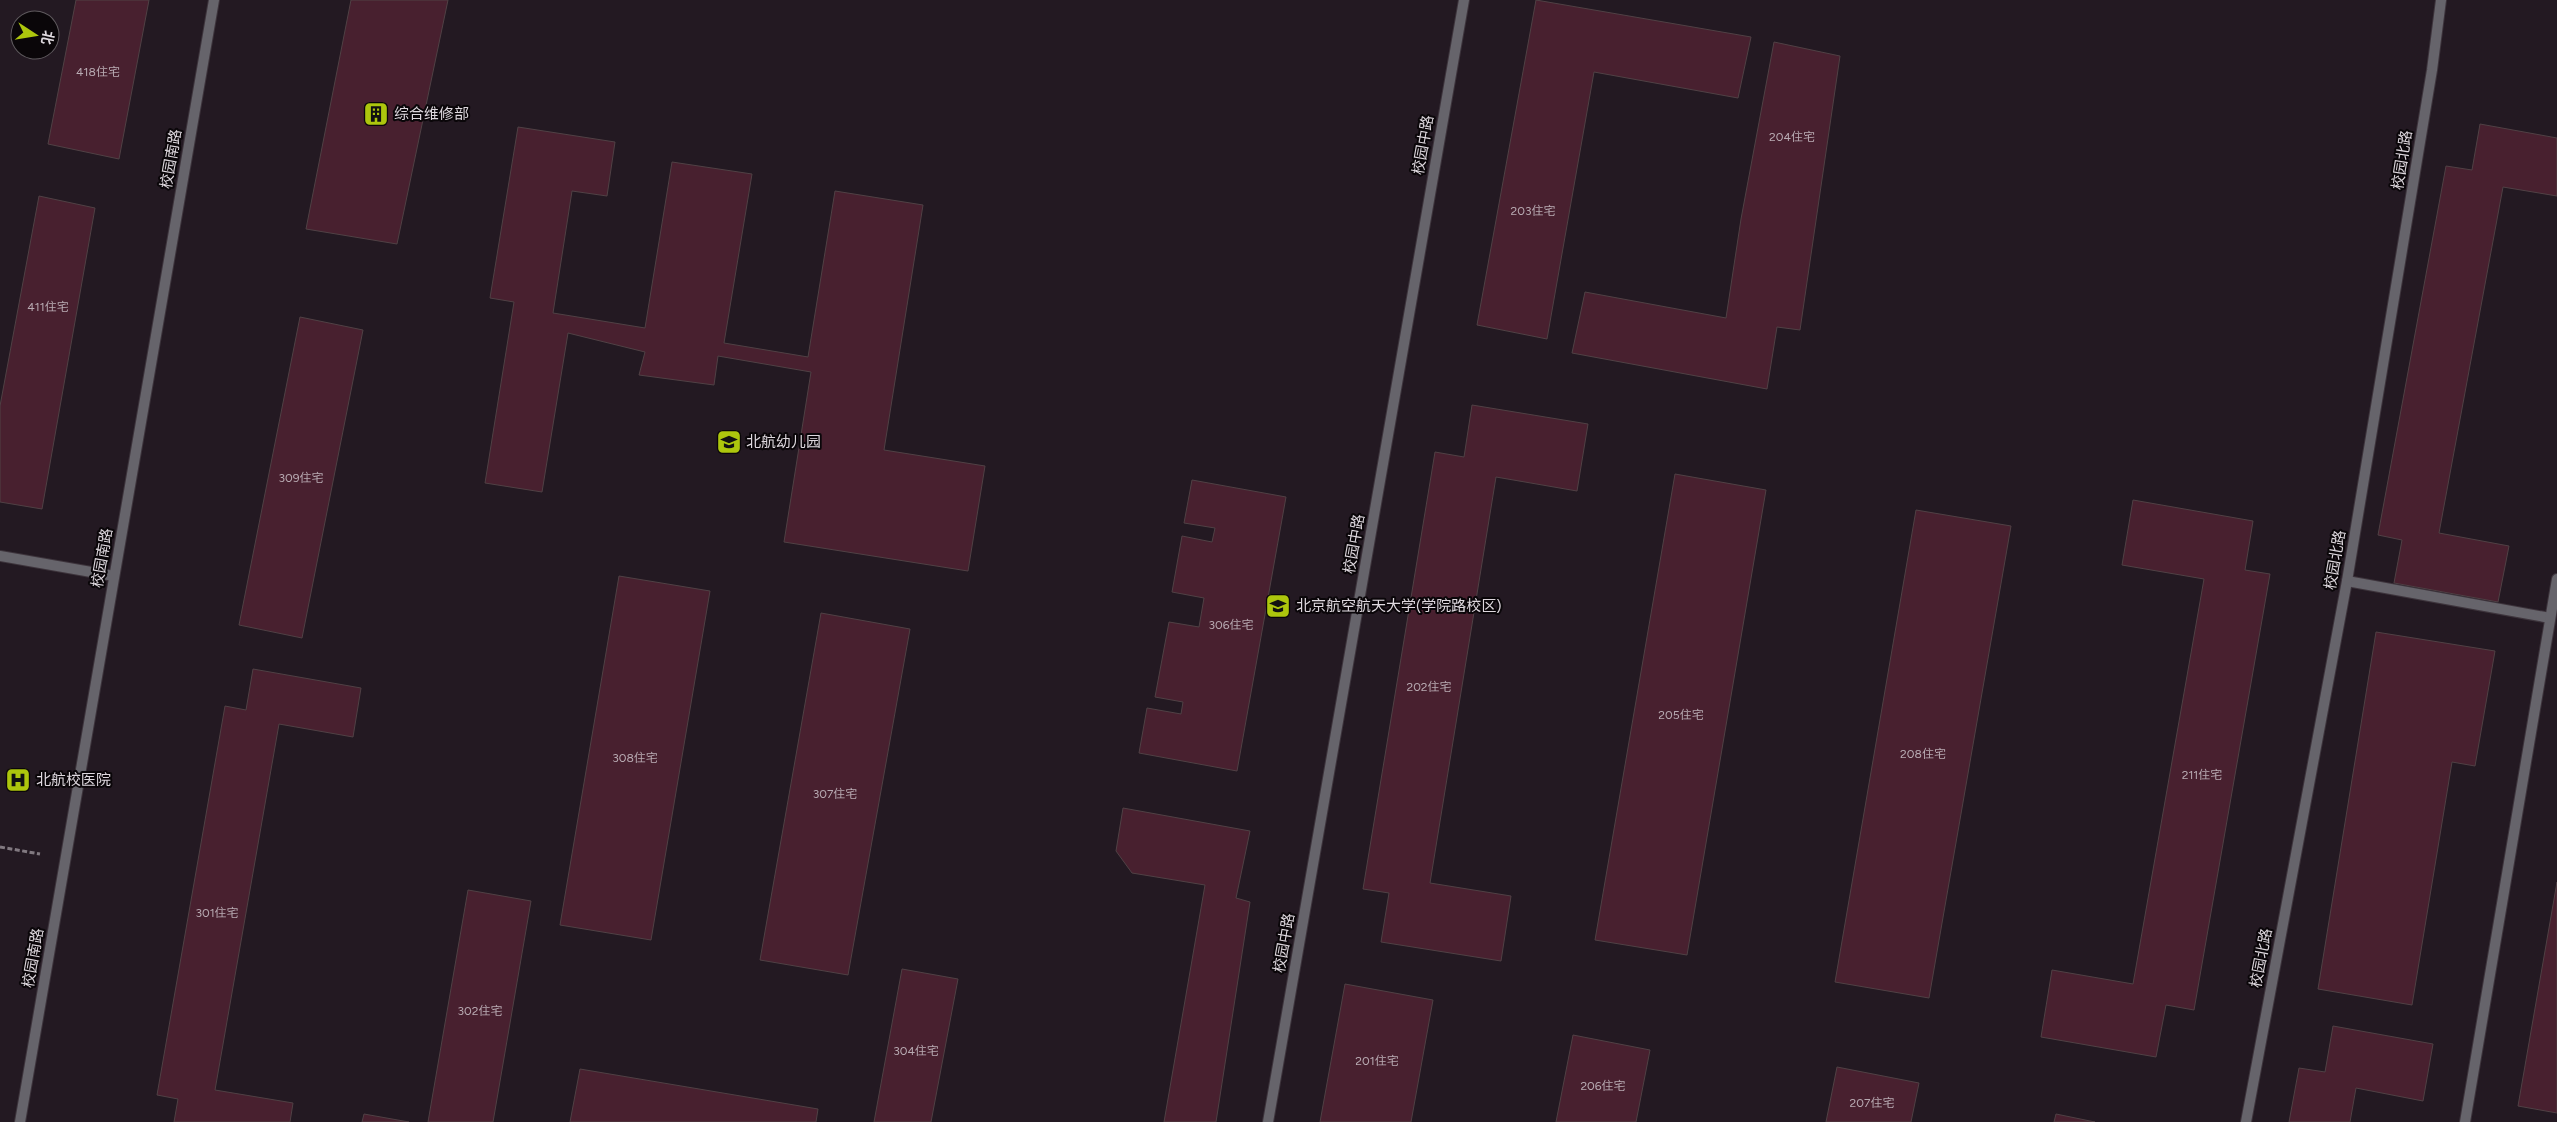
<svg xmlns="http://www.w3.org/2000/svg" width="2557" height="1122" font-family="Figtree,'Noto Sans SC',sans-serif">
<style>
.building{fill:#48202f;stroke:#504145}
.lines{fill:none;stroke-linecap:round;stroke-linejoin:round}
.lane-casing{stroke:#3d343c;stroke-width:12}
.street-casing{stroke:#3d343c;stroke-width:12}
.path{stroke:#817980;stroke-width:3;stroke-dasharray:5 2.5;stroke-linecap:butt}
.lane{stroke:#66646b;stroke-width:10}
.street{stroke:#66646b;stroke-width:10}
.labels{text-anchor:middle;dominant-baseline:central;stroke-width:4;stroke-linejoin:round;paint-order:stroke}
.number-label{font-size:12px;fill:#b8aab2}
.poi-label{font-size:15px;fill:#ded8de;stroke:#0a0609;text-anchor:start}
.street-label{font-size:15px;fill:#ded8de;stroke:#0a0609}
</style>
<rect width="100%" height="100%" fill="#231922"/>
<g class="building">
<polygon points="76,0 149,0 119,159 48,144"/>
<polygon points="351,0 448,0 397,244 306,229"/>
<polygon points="1536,0 1751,37 1738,98 1594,72 1547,339 1477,325"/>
<polygon points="1774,42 1840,56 1800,330 1777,327 1767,389 1572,353 1585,292 1726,318 1741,219"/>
<polygon points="2480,124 2557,138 2557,196 2503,187 2439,533 2509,546 2498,602 2394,583 2402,540 2378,535 2446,166 2472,170"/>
<polygon points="518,127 615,142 607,196 572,191 553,313 645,328 672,162 752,174 724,343 808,357 835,191 923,205 884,450 985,466 968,571 784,542 811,372 718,356 714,385 639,375 645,352 568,333 542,492 485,483 514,302 490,298"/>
<polygon points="39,196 95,208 42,509 0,502 0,406"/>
<polygon points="300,317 363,330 302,638 239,625"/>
<polygon points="1472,405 1588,424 1577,491 1496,477 1430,883 1511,896 1501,961 1381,942 1389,893 1363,889 1435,452 1464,457"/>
<polygon points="1675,474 1766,490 1687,955 1595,940"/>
<polygon points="1192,480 1286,497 1237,771 1139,753 1147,708 1181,714 1183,702 1155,697 1169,622 1199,627 1204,598 1172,592 1182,536 1212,542 1215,528 1184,523"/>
<polygon points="2133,500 2253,521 2245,570 2270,574 2194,1010 2166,1005 2156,1057 2041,1037 2052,970 2133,984 2204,579 2122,565"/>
<polygon points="1916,510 2011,526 1929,998 1835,982"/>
<polygon points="619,576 710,591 651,940 560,925"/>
<polygon points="821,613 910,629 848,975 760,960"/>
<polygon points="2376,632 2495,651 2475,766 2452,762 2412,1005 2318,989"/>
<polygon points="253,669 361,688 353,737 279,724 215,1090 293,1103 290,1122 174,1122 178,1099 157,1095 225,706 246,710"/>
<polygon points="1123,808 1250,831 1236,898 1250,902 1216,1122 1164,1122 1205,885 1132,873 1116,851"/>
<polygon points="2557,882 2557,1113 2518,1106"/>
<polygon points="468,890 531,901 493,1122 428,1122"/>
<polygon points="902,969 958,979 931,1122 874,1122"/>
<polygon points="1345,984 1433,1000 1411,1122 1320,1122"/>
<polygon points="2333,1026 2433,1044 2423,1101 2356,1088 2350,1122 2289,1122 2299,1068 2325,1072"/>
<polygon points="1573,1035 1650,1050 1636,1122 1556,1122"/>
<polygon points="1837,1067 1919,1083 1911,1122 1826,1122"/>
<polygon points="580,1069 818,1109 816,1122 570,1122"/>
<polygon points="364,1114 409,1122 362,1122"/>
<polygon points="2056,1114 2095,1122 2054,1122"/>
</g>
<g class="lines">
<defs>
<g id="lane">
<polyline points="2347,581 2550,618"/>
<polyline points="1268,1122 1464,0"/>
<polyline points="2465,1122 2557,579"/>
</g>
<g id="street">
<polyline points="0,556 114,576"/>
<polyline points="20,1122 214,0"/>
<polyline points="2246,1122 2347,581 2432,70 2441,0"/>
</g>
</defs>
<use href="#lane" class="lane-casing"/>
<use href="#street" class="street-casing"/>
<polyline class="path" points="0,847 40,854"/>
<use href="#lane" class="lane"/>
<use href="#street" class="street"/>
</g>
<defs>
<symbol id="building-square" viewBox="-11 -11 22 22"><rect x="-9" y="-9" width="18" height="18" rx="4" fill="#adc60d" stroke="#0a0609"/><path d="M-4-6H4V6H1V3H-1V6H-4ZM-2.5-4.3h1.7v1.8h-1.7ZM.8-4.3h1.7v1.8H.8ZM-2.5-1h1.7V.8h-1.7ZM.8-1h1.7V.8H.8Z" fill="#111"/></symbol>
<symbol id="school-square" viewBox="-11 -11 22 22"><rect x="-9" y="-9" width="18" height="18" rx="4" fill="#adc60d" stroke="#0a0609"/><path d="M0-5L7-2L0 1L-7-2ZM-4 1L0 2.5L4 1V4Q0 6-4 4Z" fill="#111"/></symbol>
<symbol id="university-square" viewBox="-11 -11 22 22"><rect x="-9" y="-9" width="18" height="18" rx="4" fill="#adc60d" stroke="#0a0609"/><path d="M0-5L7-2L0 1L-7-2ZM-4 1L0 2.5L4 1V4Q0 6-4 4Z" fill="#111"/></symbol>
<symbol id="hospital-square" viewBox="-11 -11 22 22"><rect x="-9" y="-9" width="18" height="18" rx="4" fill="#adc60d" stroke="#0a0609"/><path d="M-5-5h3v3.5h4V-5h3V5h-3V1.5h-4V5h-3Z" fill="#111"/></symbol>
</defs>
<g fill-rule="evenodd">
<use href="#building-square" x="362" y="100" width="28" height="28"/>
<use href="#school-square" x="715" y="428" width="28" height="28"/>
<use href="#university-square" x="1264" y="592" width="28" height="28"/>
<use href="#hospital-square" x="4" y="766" width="28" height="28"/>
</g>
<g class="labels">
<g class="number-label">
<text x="98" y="72">418住宅</text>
<text x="1792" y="137">204住宅</text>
<text x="1533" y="211">203住宅</text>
<text x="48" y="307">411住宅</text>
<text x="301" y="478">309住宅</text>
<text x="1231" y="625">306住宅</text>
<text x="1429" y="687">202住宅</text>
<text x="1681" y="715">205住宅</text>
<text x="1923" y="754">208住宅</text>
<text x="635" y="758">308住宅</text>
<text x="2202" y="775">211住宅</text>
<text x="835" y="794">307住宅</text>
<text x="217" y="913">301住宅</text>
<text x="480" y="1011">302住宅</text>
<text x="916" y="1051">304住宅</text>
<text x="1377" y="1061">201住宅</text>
<text x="1603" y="1086">206住宅</text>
<text x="1872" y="1103">207住宅</text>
</g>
<g class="poi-label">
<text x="394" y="114">综合维修部</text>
<text x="746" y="442">北航幼儿园</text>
<text x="1296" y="606">北京航空航天大学(学院路校区)</text>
<text x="36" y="780">北航校医院</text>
</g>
<g class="street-label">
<text transform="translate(1423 145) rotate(-80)">校园中路</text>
<text transform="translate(171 159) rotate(-80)">校园南路</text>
<text transform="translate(2402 160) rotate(-81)">校园北路</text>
<text transform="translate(1354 544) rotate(-80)">校园中路</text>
<text transform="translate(102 558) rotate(-80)">校园南路</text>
<text transform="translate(2335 560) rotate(-80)">校园北路</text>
<text transform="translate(1284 943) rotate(-80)">校园中路</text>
<text transform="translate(33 958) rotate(-80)">校园南路</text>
<text transform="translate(2261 958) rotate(-79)">校园北路</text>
</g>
</g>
<g transform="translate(35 35) rotate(102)"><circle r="24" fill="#0a0609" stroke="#5f5a5e"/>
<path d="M0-4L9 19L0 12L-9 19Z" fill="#adc60d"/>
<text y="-8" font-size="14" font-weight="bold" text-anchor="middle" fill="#ded8de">北</text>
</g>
</svg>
